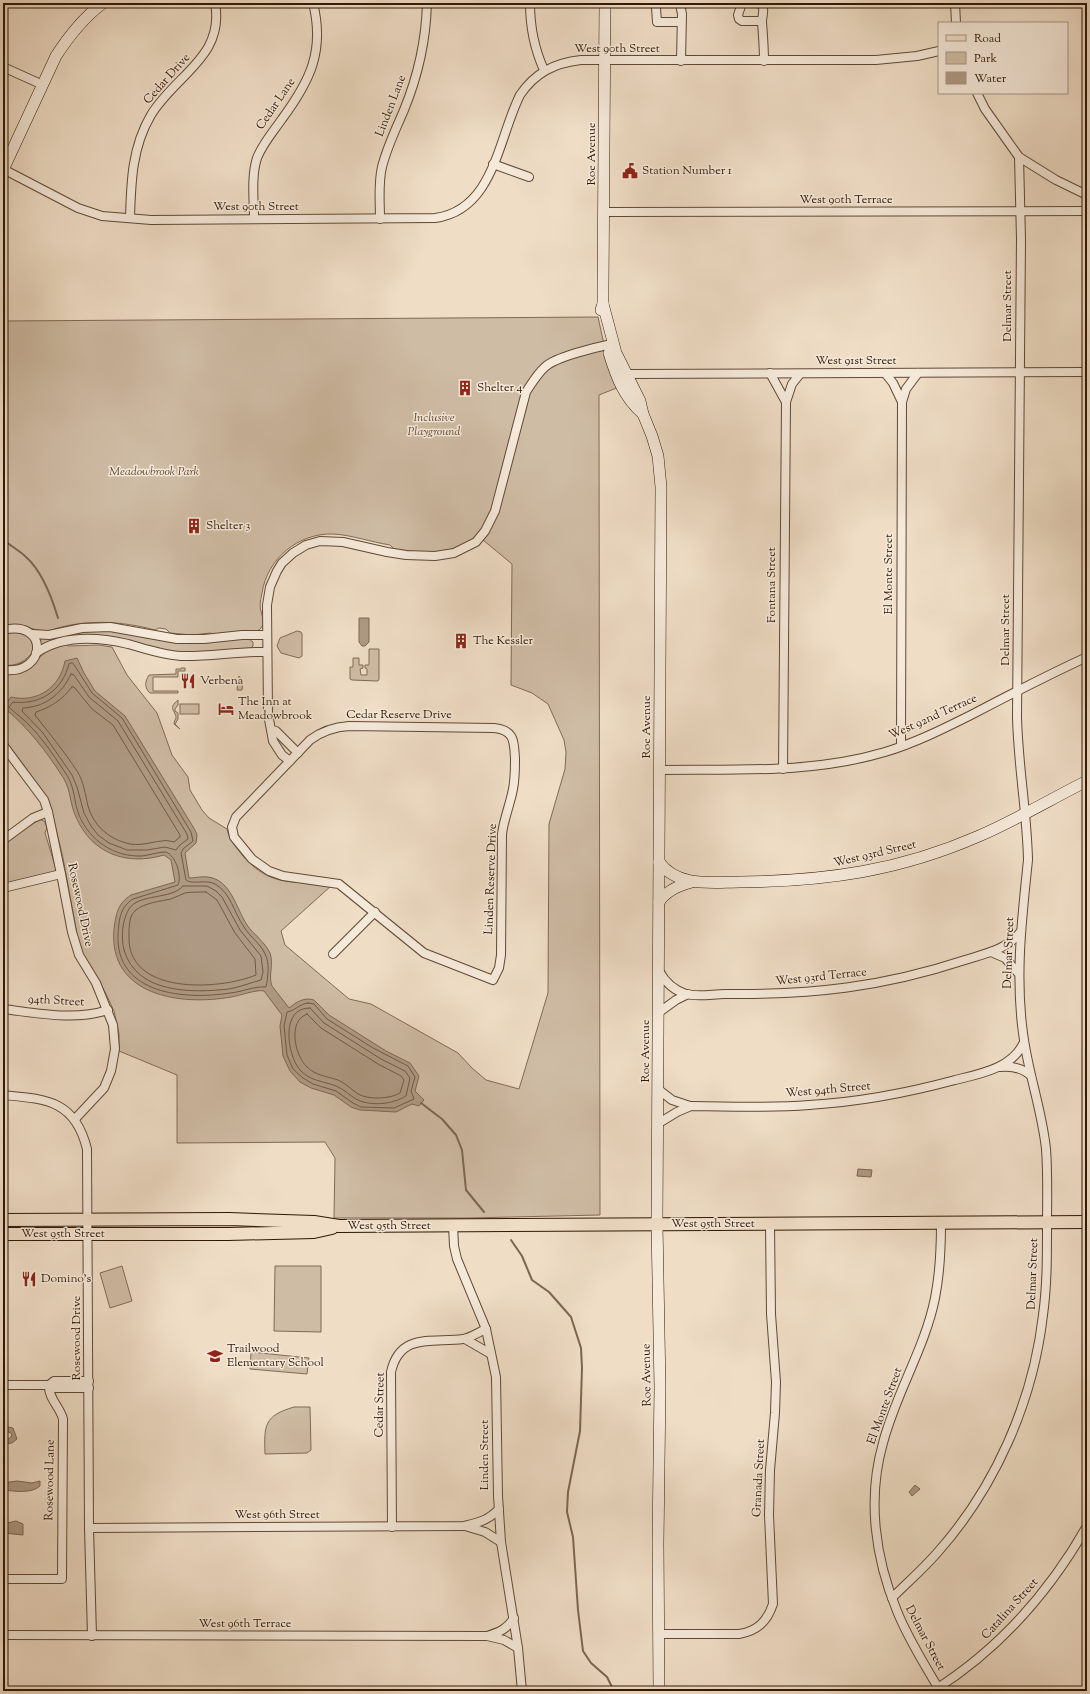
<svg xmlns="http://www.w3.org/2000/svg" width="1090" height="1694" font-family="'Sorts Mill Goudy',serif">
<style>
.green{fill:#cfbca5;stroke:#806a55}
.water{fill:#ae9a84;stroke:#7c6651}
.lines{fill:none;stroke-linecap:round;stroke-linejoin:round}
.shore{stroke:#705944;stroke-width:1}
.stream{stroke:#7c6651;stroke-width:2}
.street-casing{stroke:#604935;stroke-width:10}
.secondary-casing{stroke:#311805;stroke-width:12}
.primary-casing{stroke:#311805;stroke-width:14}
.street{stroke:#f5e9da;stroke-width:8}
.secondary{stroke:#f5e9da;stroke-width:11}
.primary{stroke:#efddc6;stroke-width:12}
.labels{text-anchor:middle;dominant-baseline:central;stroke-width:3;stroke-linejoin:round;paint-order:stroke}
.street-label{font-size:12px;fill:#311805;stroke:#f5e9da}
.poi-label{font-size:12px;fill:#311805;stroke:#f5e9da;text-anchor:start}
.park-label{font-size:12px;font-style:italic;fill:#604935;stroke:#f5e9da}
</style>
<rect width="100%" height="100%" fill="#efddc6"/>
<filter id="stains"><feTurbulence type="fractalNoise" baseFrequency=".005" numOctaves="4"/><feColorMatrix values="0 0 0 0 .2 0 0 0 0 .09 0 0 0 0 .02 0 0 0 .5 -.17"/></filter>
<radialGradient id="worn" r=".72"><stop offset=".6" stop-color="#630" stop-opacity="0"/><stop offset="1" stop-color="#630" stop-opacity=".3"/></radialGradient>
<g class="green">
<path d="M598,317L607,358L619,387L599,395L600,1215L468,1218H334L335,1158L325,1142L177,1143V1075L119,1051V1034L114,1011L105,992L85,959L79,945L63,858L50,804L44,793L3,737V673L31,665L47,651L65,644L68,646L99,645L112,647L127,675L157,713L172,755L188,777L190,790L202,810L209,818L227,829C229,840 236,847 243,856C272,889 293,879 331,886L281,931L285,945L349,999L371,1004L458,1053L472,1068L486,1080L519,1089L548,993L549,824L565,769L566,752L564,740L548,704L532,693L511,685L512,564L477,535C453,557 424,553 394,549L390,545C371,542 352,535 333,534C298,533 267,559 262,593C261,598 259,606 261,611C262,617 266,623 261,628C258,632 254,631 250,631C237,631 226,634 214,636L211,633L192,635L170,633L166,629L159,628L155,630C121,621 88,619 54,629L52,631C35,632 21,623 3,626V321Z"/>
<polygon points="114,630 249,639 253,642 253,646 250,649 180,653 137,644 55,640 41,645 39,639 81,631"/>
<polygon points="297,631 301,632 302,634 302,656 299,658 281,653 277,646 280,638"/>
<path d="M15,632L27,635L32,640L34,650C27,661 16,667 3,665V650L8,648L6,643L3,645V634Z"/>
<polygon points="369,649 379,649 379,679 378,681 352,680 350,679 350,667 353,667 353,658 359,658 359,665 363,665 363,668 360,669 361,675 367,675 367,669 365,668 365,665 369,665"/>
<path d="M181,668H185V671H178V677H153V691H178V693H150C144,688 145,681 149,675L176,674V669H181Z"/>
<polygon points="239,676 243,681 242,690 237,690"/>
<path d="M178,700V705L175,709V711L178,713V719L175,724L180,729L174,724C174,722 175,720 176,718C176,710 167,709 178,700Z"/>
<rect x="180" y="704" width="19" height="10"/>
<polygon points="40,819 45,822 47,828 45,833 56,869 54,872 3,884 3,844"/>
<polygon points="122,1266 132,1301 110,1308 100,1273"/>
<polygon points="275,1266 321,1266 321,1332 274,1331"/>
<polygon points="251,1352 309,1358 307,1374 250,1369"/>
<path d="M294,1407H310L311,1450L307,1453L265,1454C264,1425 264,1416 294,1407Z"/>
</g>
<g class="water">
<polygon points="359,618 369,618 369,642 365,646 362,646 359,642"/>
<path d="M77,658L84,673L95,691L125,716L195,830L197,835L196,843L185,853L189,878C195,878 202,876 208,877C231,880 236,908 247,925C253,934 265,942 270,953C274,964 268,976 272,986L289,1008C297,1002 303,997 314,1000L329,1015L386,1051L410,1063L419,1076L415,1091L424,1100L419,1106L412,1104L396,1112L360,1110L351,1107L334,1095L311,1088L300,1082L290,1071L283,1056L280,1026L282,1015L264,991C257,989 239,996 231,997C181,1006 108,996 114,929C116,915 117,904 131,895L175,882L171,860L164,855C127,866 92,854 76,817C70,805 71,791 64,779C47,752 28,727 3,707L11,697C37,703 60,688 65,661Z"/>
<polygon points="858,1169 872,1170 871,1177 857,1176"/>
<polygon points="3,1426 13,1428 17,1439 12,1443 3,1444 3,1439 7,1440 11,1437 12,1434 7,1431 3,1431"/>
<path d="M17,1481L32,1483L40,1481V1486C32,1494 13,1491 3,1490V1483Z"/>
<polygon points="915,1485 920,1489 912,1496 909,1492"/>
<polygon points="16,1521 23,1524 23,1535 3,1533 3,1524"/>
</g>
<g class="lines">
<g class="shore">
<path d="M73,663L92,693L122,718L191,832L193,841L183,849L181,853L186,880C192,885 206,879 215,884C231,893 234,913 244,927C250,937 261,944 265,954C270,962 268,978 266,987C254,986 242,992 230,993C186,1000 115,995 118,934C119,920 120,907 133,899L178,885C182,876 176,856 166,852C158,852 150,855 142,856C114,857 90,841 79,815C74,803 75,789 68,777C57,760 45,742 32,728C25,720 16,714 9,707L13,702C39,705 62,692 69,664Z"/>
<path d="M71,674L74,675L89,697L118,721L187,834L188,839L180,845L176,850L165,847L147,850H127L109,843L98,835L91,826L84,813L77,787L72,775L43,733L22,711L23,708C45,707 62,694 71,674Z"/>
<path d="M72,687H74L92,709L113,725L180,835V837L174,842C170,841 166,840 162,841C150,842 139,847 126,843C108,838 93,825 88,806C85,794 84,782 77,771C64,751 49,733 35,715L36,712C51,707 62,700 72,687Z"/>
<path d="M183,886H207L216,891L222,897L240,930L261,956L263,972L261,980C250,983 240,987 229,989C192,993 137,994 124,950C121,938 122,920 129,909C139,893 172,900 183,886Z"/>
<path d="M206,892L217,900L235,933L255,959L256,975C220,990 126,996 129,935C129,927 129,915 136,910C144,903 161,901 171,899C176,897 180,895 185,893C189,892 202,892 206,892Z"/>
<path d="M308,1003L314,1004L327,1019L373,1048L408,1066L415,1077L411,1091L414,1099L394,1108L361,1107L353,1103L336,1091L313,1084L303,1078L293,1069L287,1055L284,1026L287,1012C295,1011 299,1004 308,1003Z"/>
<path d="M310,1008L324,1023L381,1059L405,1071L410,1078L406,1096C393,1104 371,1107 356,1099C349,1095 344,1089 336,1086C323,1081 310,1081 300,1070C287,1055 280,1007 310,1008Z"/>
<path d="M307,1014L321,1028L378,1064L401,1076L404,1080L400,1093C390,1099 369,1100 358,1094C351,1089 345,1083 338,1080C327,1076 316,1076 307,1067C295,1056 287,1021 307,1014Z"/>
</g>
<g class="stream">
<path d="M3,539C10,546 19,550 26,557C42,571 52,598 58,618"/>
<polyline points="421,1103 442,1119 456,1135 462,1150 466,1190 484,1212"/>
<polyline points="511,1240 522,1256 532,1280 549,1292 571,1317 581,1348 582,1368 580,1431 568,1492 567,1512 573,1537 578,1610 583,1651 591,1663 607,1677 614,1691"/>
</g>
<defs>
<g id="street">
<path d="M530,3C530,27 534,48 544,70"/>
<polyline points="658,3 656,8 657,22 680,22"/>
<polyline points="678,3 680,4 682,14 681,61"/>
<polyline points="742,3 738,15 739,19 742,21 762,21"/>
<path d="M756,3L762,4C765,9 762,16 762,22C763,35 764,48 764,61"/>
<polyline points="955,3 956,23"/>
<polyline points="3,67 43,85"/>
<polyline points="977,93 985,109 1019,157 1056,180 1087,195"/>
<polyline points="493,164 529,177"/>
<path d="M3,169L78,208L102,216L151,220L435,218C494,210 498,139 520,95C535,73 554,63 581,60H876L917,56L939,51"/>
<polyline points="604,212 1087,211"/>
<path d="M130,218C131,182 132,147 151,115C175,75 225,57 215,3"/>
<path d="M254,219C254,199 251,177 257,158C263,143 273,132 282,119C310,81 325,51 313,3"/>
<path d="M380,219C380,202 378,183 382,167C387,147 396,129 404,110C418,76 426,40 427,3"/>
<polyline points="770,373 786,402"/>
<polyline points="885,373 893,383 902,402"/>
<polyline points="626,374 1087,372"/>
<path d="M3,630C49,619 48,675 3,670"/>
<polyline points="32,634 49,635 82,628 110,627 177,639 204,639 242,635 267,635"/>
<path d="M36,653C62,635 98,637 128,644C146,649 163,655 181,656C210,657 238,651 267,652"/>
<path d="M349,726L494,728C515,730 514,742 515,759C515,769 515,779 513,789C510,805 504,818 502,834L501,955L499,968L493,980L424,953L339,884L283,876L269,871L252,859L234,837L232,827L236,817L310,740C322,731 334,727 349,726Z"/>
<polyline points="272,730 276,731 298,753"/>
<polyline points="3,745 44,800 48,812 61,874 72,932 79,955 96,983 113,1025 115,1049 111,1071 104,1088 75,1119"/>
<polyline points="901,746 902,402 906,389 918,373"/>
<path d="M290,761L282,755L273,741L268,714L267,605L270,587L277,571L282,563L293,553L306,545L320,541L343,542L387,552L406,555L435,556L454,553L476,542L485,531L495,511L526,392C532,383 537,374 545,367C555,357 597,347 612,344"/>
<polyline points="783,769 786,402 792,384 800,374"/>
<path d="M660,770C735,769 811,774 885,752C915,743 943,729 971,715C1009,695 1048,675 1087,657"/>
<polyline points="3,840 33,818 48,812"/>
<polyline points="3,888 61,874"/>
<polyline points="991,952 1005,958 1018,973"/>
<polyline points="333,954 375,912"/>
<path d="M659,971C665,982 673,990 686,994C698,997 713,994 725,994C812,995 883,987 965,960C984,954 1009,949 1021,931"/>
<path d="M3,1009C37,1013 74,1021 108,1010"/>
<polyline points="658,1013 676,1000 688,994"/>
<path d="M1000,1067C1011,1066 1023,1068 1031,1076"/>
<polyline points="659,1090 672,1100 690,1106"/>
<path d="M3,1095C46,1099 75,1100 87,1149L89,1528L92,1636"/>
<path d="M659,1123L677,1112L691,1106C730,1107 770,1108 809,1105C859,1102 907,1093 955,1080C980,1074 1013,1068 1024,1042"/>
<polyline points="453,1225 454,1246 457,1259 486,1329 496,1377 498,1496 501,1542 518,1648 522,1691"/>
<polyline points="465,1339 491,1354"/>
<polyline points="3,1385 49,1385 54,1388 89,1388"/>
<polyline points="49,1385 54,1381 89,1381"/>
<polyline points="465,1526 485,1532 501,1542"/>
<path d="M392,1527L391,1372C400,1332 433,1343 463,1339C470,1338 479,1332 486,1329"/>
<path d="M89,1528L464,1526C480,1522 487,1521 499,1509"/>
<path d="M3,1579H62L63,1419C60,1407 48,1398 49,1385"/>
<path d="M892,1598C907,1583 923,1569 937,1553C995,1488 1033,1402 1043,1315C1047,1286 1047,1258 1047,1228C1047,1202 1048,1176 1046,1149C1042,1110 1028,1073 1023,1033C1015,975 1022,918 1028,860C1027,812 1018,765 1017,717L1021,239L1019,157"/>
<path d="M659,1634H739C757,1631 767,1622 773,1604L769,1515L770,1470L775,1413L776,1382L771,1314L770,1224"/>
<polyline points="3,1635 487,1636 504,1640 518,1648"/>
<path d="M487,1636C500,1632 507,1629 514,1618"/>
<path d="M933,1691C998,1650 1049,1593 1087,1526"/>
<path d="M940,1691C925,1665 908,1639 897,1611C875,1558 867,1499 883,1443C896,1393 925,1348 935,1298C940,1273 941,1248 941,1223"/>
</g>
<g id="secondary">
<path d="M3,170L56,56C69,36 84,17 103,3"/>
<polyline points="603,304 616,353 640,401 643,414 652,436 658,456 661,487 657,1224 660,1387 658,1543 659,1691"/>
<polyline points="601,310 603,304 603,289 605,3"/>
<path d="M609,353C616,376 624,398 643,414"/>
<path d="M659,862C678,888 712,882 740,882C826,881 899,871 979,836C1016,820 1051,799 1087,781"/>
<path d="M659,902C666,891 680,885 692,882"/>
</g>
<g id="primary">
<polyline points="3,1220 229,1219 314,1222 339,1226 1087,1222"/>
<polyline points="3,1234 228,1234 314,1232 332,1228"/>
</g>
</defs>
<use href="#street" class="street-casing"/>
<use href="#secondary" class="secondary-casing"/>
<use href="#primary" class="primary-casing"/>
<use href="#street" class="street"/>
<use href="#secondary" class="secondary"/>
<use href="#primary" class="primary"/>
</g>
<defs>
<symbol id="civic-bare" viewBox="-9 -9 18 18"><path d="M-.6-6.5H3V-4.5H.6V-3L4-1V1h2V6H-6V1h2V-1L-.6-3ZM-1.2 2.5V6h2.4V2.5Z" fill="#8f2418" stroke="#f5e9da" stroke-width="2.5" paint-order="stroke"/></symbol>
<symbol id="building-bare" viewBox="-9 -9 18 18"><path d="M-4-6H4V6H1V3H-1V6H-4ZM-2.5-4.3h1.7v1.8h-1.7ZM.8-4.3h1.7v1.8H.8ZM-2.5-1h1.7V.8h-1.7ZM.8-1h1.7V.8H.8Z" fill="#8f2418" stroke="#f5e9da" stroke-width="2.5" paint-order="stroke"/></symbol>
<symbol id="restaurant-bare" viewBox="-9 -9 18 18"><path d="M-5-6h1v4h1v-4h1v4h1v-4h1v5L-1.5 .5V6h-2V.5L-5-1ZM5-6V6H3V1.5H1.5Q1.5-4 5-6Z" fill="#8f2418" stroke="#f5e9da" stroke-width="2.5" paint-order="stroke"/></symbol>
<symbol id="hotel-bare" viewBox="-9 -9 18 18"><path d="M-6-4.5h1.5V1H6V5H4.5V3h-9V5H-6ZM-4 0a1.8 1.8 0 1 1 3.6 0ZM.5 0V-2.5h3Q6-2.5 6 0Z" fill="#8f2418" stroke="#f5e9da" stroke-width="2.5" paint-order="stroke"/></symbol>
<symbol id="school-bare" viewBox="-9 -9 18 18"><path d="M0-5L7-2L0 1L-7-2ZM-4 1L0 2.5L4 1V4Q0 6-4 4Z" fill="#8f2418" stroke="#f5e9da" stroke-width="2.5" paint-order="stroke"/></symbol>
</defs>
<g fill-rule="evenodd">
<use href="#civic-bare" x="619" y="160" width="22" height="22"/>
<use href="#building-bare" x="454" y="377" width="22" height="22"/>
<use href="#building-bare" x="183" y="515" width="22" height="22"/>
<use href="#building-bare" x="450" y="630" width="22" height="22"/>
<use href="#restaurant-bare" x="177" y="670" width="22" height="22"/>
<use href="#hotel-bare" x="215" y="698" width="22" height="22"/>
<use href="#restaurant-bare" x="18" y="1268" width="22" height="22"/>
<use href="#school-bare" x="204" y="1345" width="22" height="22"/>
</g>
<g class="labels">
<g class="street-label">
<text x="617" y="49">West 90th Street</text>
<text transform="translate(167 79) rotate(-48)">Cedar Drive</text>
<text transform="translate(276 104) rotate(-56)">Cedar Lane</text>
<text transform="translate(391 106) rotate(-69)">Linden Lane</text>
<text transform="translate(592 154) rotate(-90)">Roe Avenue</text>
<text x="846" y="200">West 90th Terrace</text>
<text x="256" y="207">West 90th Street</text>
<text transform="translate(1008 306) rotate(-90)">Delmar Street</text>
<text x="856" y="361">West 91st Street</text>
<text transform="translate(889 574) rotate(-90)">El Monte Street</text>
<text transform="translate(772 585) rotate(-90)">Fontana Street</text>
<text transform="translate(1006 630) rotate(-90)">Delmar Street</text>
<text x="399" y="715">Cedar Reserve Drive</text>
<text transform="translate(933 717) rotate(-24)">West 92nd Terrace</text>
<text transform="translate(647 727) rotate(-90)">Roe Avenue</text>
<text transform="translate(875 854) rotate(-13)">West 93rd Street</text>
<text transform="translate(491 879) rotate(-88)">Linden Reserve Drive</text>
<text transform="translate(80 905) rotate(78)">Rosewood Drive</text>
<text transform="translate(1009 953) rotate(-88)">Delmar Street</text>
<text transform="translate(821 977) rotate(-6)">West 93rd Terrace</text>
<text transform="translate(56 1001) rotate(3)">94th Street</text>
<text transform="translate(646 1051) rotate(-90)">Roe Avenue</text>
<text transform="translate(828 1090) rotate(-5)">West 94th Street</text>
<text x="713" y="1224">West 95th Street</text>
<text x="389" y="1226">West 95th Street</text>
<text x="63" y="1234">West 95th Street</text>
<text transform="translate(1033 1274) rotate(-88)">Delmar Street</text>
<text transform="translate(77 1338) rotate(-90)">Rosewood Drive</text>
<text transform="translate(647 1375) rotate(-91)">Roe Avenue</text>
<text transform="translate(380 1405) rotate(-89)">Cedar Street</text>
<text transform="translate(885 1406) rotate(-70)">El Monte Street</text>
<text transform="translate(485 1455) rotate(-90)">Linden Street</text>
<text transform="translate(759 1478) rotate(-87)">Granada Street</text>
<text transform="translate(50 1480) rotate(-89)">Rosewood Lane</text>
<text x="277" y="1515">West 96th Street</text>
<text transform="translate(1010 1609) rotate(-48)">Catalina Street</text>
<text x="245" y="1624">West 96th Terrace</text>
<text transform="translate(925 1638) rotate(62)">Delmar Street</text>
</g>
<g class="poi-label">
<text x="642" y="171">Station Number 1</text>
<text x="477" y="388">Shelter 4</text>
<text x="206" y="526">Shelter 3</text>
<text x="473" y="641">The Kessler</text>
<text x="200" y="681">Verbena</text>
<text x="238" y="702">The Inn at<tspan x="238" dy="14">Meadowbrook</tspan></text>
<text x="41" y="1279">Domino's</text>
<text x="227" y="1349">Trailwood<tspan x="227" dy="14">Elementary School</tspan></text>
</g>
<g class="park-label">
<text x="434" y="418">Inclusive<tspan x="434" dy="14">Playground</tspan></text>
<text x="154" y="472">Meadowbrook Park</text>
</g>
</g>
<rect width="1090" height="1694" fill="none" stroke="#efddc6" stroke-width="16"/>
<rect x="4" y="4" width="1082" height="1686" fill="none" stroke="#311805" stroke-width="2"/>
<rect x="8" y="8" width="1074" height="1678" fill="none" stroke="#311805"/>
<rect x="938" y="22" width="130" height="72" fill="#f5e9da" stroke="#a79585"/>
<rect x="946" y="35" width="20" height="6" fill="#efddc6" stroke="#a79585"/>
<text x="974" y="42" font-size="12" fill="#311805">Road</text>
<rect x="946" y="52" width="20" height="12" fill="#cfbca5" stroke="#a79585"/>
<text x="974" y="62" font-size="12" fill="#311805">Park</text>
<rect x="946" y="72" width="20" height="12" fill="#ae9a84" stroke="#a79585"/>
<text x="974" y="82" font-size="12" fill="#311805">Water</text>
<rect width="100%" height="100%" filter="url(#stains)"/>
<rect width="100%" height="100%" fill="url(#worn)"/>
</svg>
